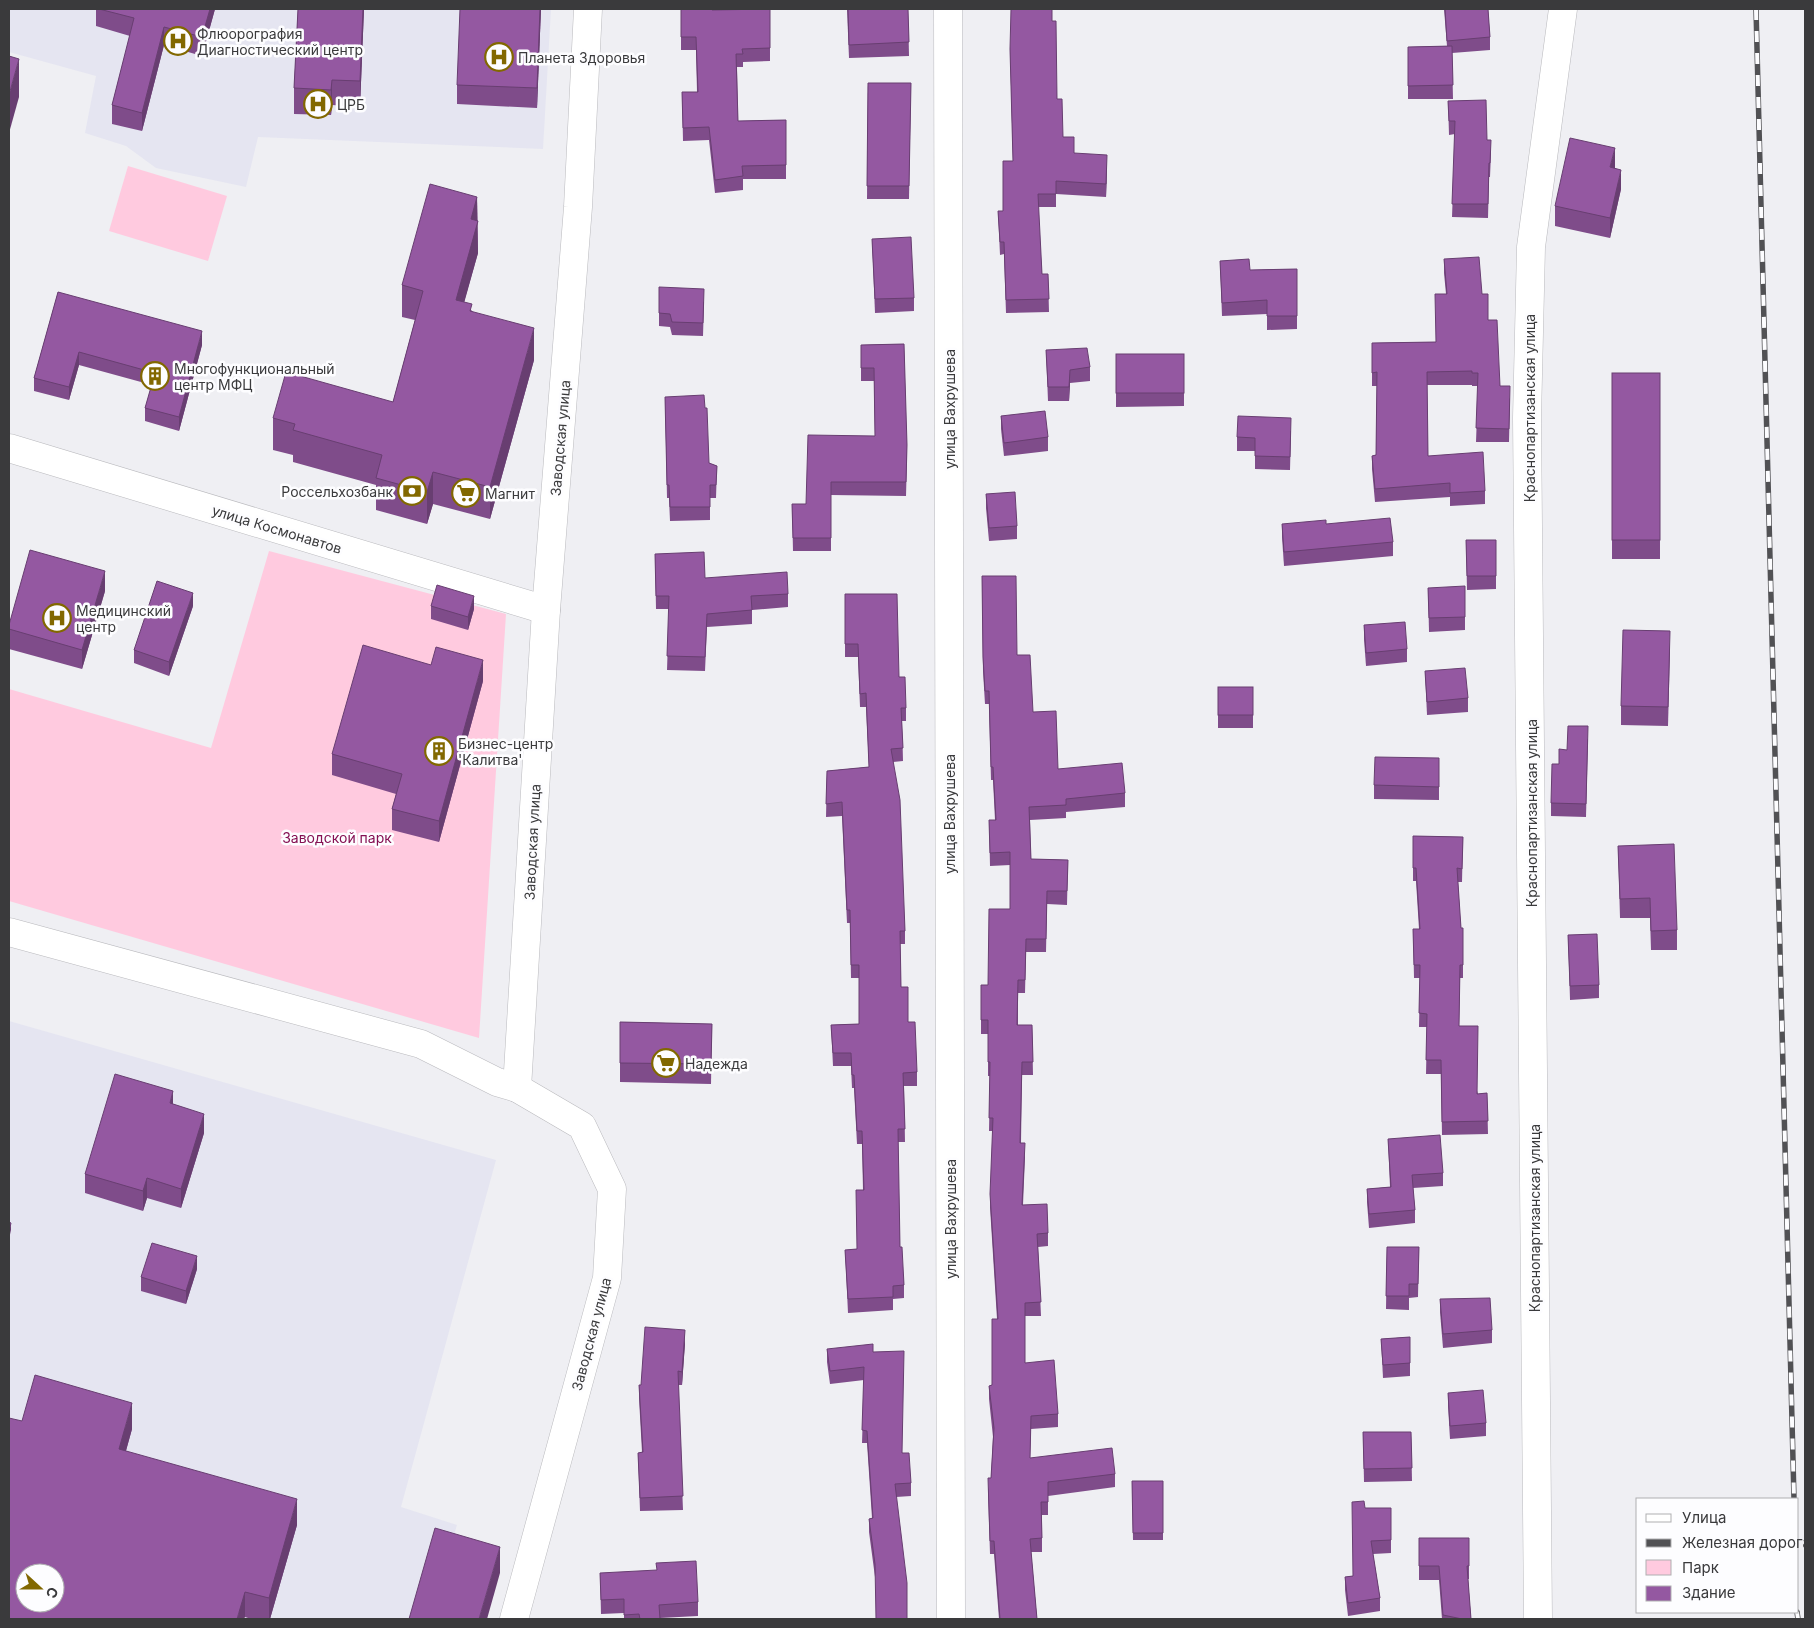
<svg xmlns="http://www.w3.org/2000/svg" width="1814" height="1628" font-family="Inter,sans-serif">
<style>
.built{fill:#e5e5f1;fill-rule:evenodd}
.green{fill:#ffcadf}
.lines{fill:none;stroke-linecap:round;stroke-linejoin:round}
.minor-casing{stroke:#bababe;stroke-width:29}
.minor{stroke:#fff;stroke-width:28}
.rail-casing{stroke:#515154;stroke-width:5.5}
.rail{stroke:#fdfdff;stroke-width:4;stroke-dasharray:11;stroke-linecap:butt}
.wall{fill:#7f4c8a}
.shaded-wall{fill:#683e71}
.building{fill:#9458a1;stroke:#683e71;fill-rule:evenodd}
.labels{text-anchor:middle;dominant-baseline:central;stroke-width:5;stroke-linejoin:round;paint-order:stroke}
.poi-label{font-size:14px;fill:#3a3a3c;stroke:#fdfdff;text-anchor:start}
.street-label{font-size:14px;fill:#3a3a3c;stroke:#fdfdff}
.park-label{font-size:14px;fill:#851053;stroke:#fdfdff}
</style>
<rect width="100%" height="100%" fill="#efeff3"/>
<g class="built">
<polygon points="9,9 551,9 543,149 258,137 246,187 156,168 126,146 85,133 96,76 9,52"/>
<path d="M9,1021L496,1160L401,1507L457,1525L429,1619H9ZM25,1573H55V1603H25Z"/>
</g>
<g class="green">
<polygon points="128,166 227,196 208,261 109,231"/>
<polygon points="269,551 506,614 479,1038 9,901 9,689 211,748"/>
</g>
<g class="lines">
<defs>
<g id="minor">
<polyline points="948,9 951,1619"/>
<polyline points="9,448 546,610"/>
<polyline points="9,932 421,1044 497,1082 517,1088 582,1126 612,1189 607,1278 514,1619"/>
<polyline points="517,1088 546,610 578,207 588,9"/>
<polyline points="1538,1619 1527,418 1531,247 1563,9"/>
</g>
</defs>
<use href="#minor" class="minor-casing"/>
<use href="#minor" class="minor"/>
<defs>
<g id="rail">
<polyline points="1756,9 1794,1499"/>
<polyline points="1797,1612 1798,1619"/>
</g>
</defs>
<use href="#rail" class="rail-casing"/>
<use href="#rail" class="rail"/>
</g>
<g class="wall">
<polygon points="96,9 215,9 202,56 164,45 142,131 112,124 112,105 130,36 96,26"/>
<polygon points="298,9 364,9 360,107 332,105 331,115 294,114 294,88"/>
<polygon points="541,9 537,108 457,104 457,85"/>
<polygon points="681,9 712,10 770,9 770,61 743,62 743,67 737,67 738,121 786,120 786,179 743,179 743,190 715,193 709,140 683,141 682,92 697,92 696,50 681,50"/>
<polygon points="847,9 908,9 909,56 849,58"/>
<polygon points="1444,9 1488,9 1490,37 1490,50 1452,53 1453,99 1408,99 1408,47 1447,46"/>
<polygon points="1052,21 1057,99 1063,137 1074,153 1107,168 1106,197 1056,194 1056,207 1038,207 1042,274 1048,274 1049,312 1006,313 1004,254 1000,255 998,211 1003,211 1013,161 1010,49"/>
<polygon points="868,83 911,83 909,199 867,199"/>
<polygon points="1448,101 1487,140 1491,153 1490,177 1489,177 1488,218 1452,217 1455,134 1449,135"/>
<polygon points="1614,168 1621,189 1610,238 1555,226 1555,206"/>
<polygon points="477,197 478,253 464,302 472,311 534,360 490,519 433,504 427,524 376,510 376,485 293,462 293,455 273,450 273,418 393,402 415,320 402,317 402,285"/>
<polygon points="872,239 914,298 914,311 875,313"/>
<polygon points="1444,259 1482,294 1500,386 1510,399 1509,442 1476,442 1478,386 1472,386 1472,385 1427,385 1428,456 1485,491 1485,504 1450,506 1450,497 1375,502 1372,469 1372,456 1376,455 1377,386 1372,386 1372,343 1436,342 1446,294 1444,273"/>
<polygon points="1220,261 1250,270 1297,269 1297,329 1267,330 1267,314 1222,316"/>
<polygon points="659,287 704,302 703,336 672,335 670,327 659,326"/>
<polygon points="58,292 202,345 179,431 145,421 145,408 152,385 79,365 69,400 34,391 34,378"/>
<polygon points="904,344 907,459 906,496 831,495 831,551 793,551 792,504 806,504 875,436 874,381 861,381 861,345"/>
<polygon points="1046,350 1090,367 1090,381 1070,383 1069,401 1048,401"/>
<polygon points="1116,354 1184,354 1184,406 1116,407"/>
<rect x="1612" y="373" width="48" height="186"/>
<polygon points="665,397 709,463 717,466 716,498 710,498 710,520 670,521 669,498 667,498"/>
<polygon points="1001,416 1048,437 1048,451 1004,456 1001,429"/>
<polygon points="1291,431 1290,470 1255,469 1255,451 1237,451 1237,437"/>
<polygon points="986,494 1017,526 1017,539 989,541 986,508"/>
<polygon points="1282,524 1326,524 1393,542 1393,556 1284,566 1282,537"/>
<polygon points="1466,540 1496,540 1496,589 1467,590"/>
<polygon points="655,554 705,578 788,594 788,607 752,610 752,624 707,627 705,671 667,670 669,609 656,609"/>
<polygon points="982,576 1017,655 1033,712 1058,769 1125,793 1125,807 1066,812 1066,818 1030,820 1031,859 1068,860 1067,905 1047,904 1046,952 1026,952 1025,993 1018,993 1018,1025 1032,1025 1033,1075 1022,1075 1021,1143 1025,1157 1023,1205 1048,1233 1048,1246 1038,1247 1041,1316 1025,1316 1025,1363 1058,1414 1058,1427 1031,1429 1030,1458 1115,1474 1115,1487 1048,1496 1048,1515 1042,1515 1042,1552 1031,1552 1037,1619 999,1619 994,1554 990,1554 988,1491 991,1478 993,1437 989,1399 989,1386 992,1385 997,1319 990,1207 993,1131 989,1131 990,1076 988,1076 988,1034 981,1034 981,985 988,985 1010,909 1010,865 990,866 989,820 995,820 993,780 991,780 989,704 985,704 983,671"/>
<polygon points="1428,588 1465,617 1465,630 1429,632"/>
<polygon points="105,591 82,669 9,649 9,625"/>
<polygon points="845,594 899,677 906,708 906,721 902,721 903,761 893,762 905,931 905,944 900,944 901,987 917,1072 917,1086 904,1086 905,1142 898,1142 900,1247 904,1285 904,1298 893,1299 893,1310 848,1313 845,1250 857,1249 863,1190 862,1144 857,1144 854,1088 852,1088 851,1066 833,1066 831,1025 859,1024 859,978 851,978 850,923 847,923 842,816 826,817 827,771 869,767 866,707 860,707 858,657 845,657"/>
<polygon points="193,606 169,676 134,663 134,650"/>
<polygon points="431,606 474,609 468,630 431,619"/>
<polygon points="1364,625 1407,649 1407,662 1366,666 1364,639"/>
<polygon points="1670,651 1668,726 1621,725 1621,706"/>
<polygon points="1425,671 1468,698 1468,712 1427,715"/>
<polygon points="483,681 439,842 392,830 392,809 396,794 332,775 332,754"/>
<rect x="1218" y="687" width="35" height="41"/>
<polygon points="1588,739 1586,817 1551,816 1551,803 1559,764 1567,750"/>
<polygon points="1439,758 1439,800 1374,799 1374,785"/>
<polygon points="1413,836 1463,837 1462,882 1458,882 1463,965 1463,978 1460,978 1459,1026 1478,1094 1487,1093 1488,1134 1442,1135 1441,1074 1426,1074 1427,1027 1419,1027 1420,978 1414,978 1413,929 1419,929 1416,881 1413,881"/>
<polygon points="1618,846 1677,930 1677,950 1651,950 1650,918 1620,918"/>
<polygon points="1568,935 1599,985 1599,998 1570,1000"/>
<polygon points="620,1022 712,1024 711,1084 620,1082"/>
<polygon points="173,1104 204,1133 181,1208 147,1198 143,1211 85,1193 85,1174"/>
<polygon points="1388,1139 1443,1173 1443,1186 1413,1188 1415,1210 1415,1223 1369,1228 1367,1202 1367,1189 1390,1187"/>
<polygon points="1387,1247 1419,1247 1418,1297 1409,1298 1409,1310 1386,1309"/>
<polygon points="197,1269 186,1304 141,1291 141,1277"/>
<polygon points="1440,1299 1492,1330 1492,1343 1443,1348 1440,1312"/>
<polygon points="1410,1337 1410,1376 1383,1378 1381,1339"/>
<polygon points="685,1343 682,1385 678,1385 683,1510 640,1511 638,1453 642,1452 639,1398 639,1385 641,1385"/>
<polygon points="827,1349 873,1352 911,1483 911,1496 896,1497 875,1577 869,1532 869,1519 872,1518 867,1443 862,1443 864,1380 830,1384 827,1362"/>
<polygon points="1448,1393 1486,1423 1486,1436 1450,1439 1448,1406"/>
<polygon points="22,1421 132,1429 126,1451 297,1525 270,1619 251,1619 245,1617"/>
<polygon points="1363,1432 1411,1432 1412,1481 1364,1482"/>
<polygon points="1132,1481 1163,1481 1163,1540 1133,1540"/>
<polygon points="1365,1508 1391,1508 1391,1553 1373,1554 1380,1598 1380,1611 1348,1616 1345,1590 1345,1577 1353,1576"/>
<polygon points="1419,1538 1469,1538 1469,1579 1468,1579 1471,1619 1442,1619 1439,1580 1419,1580"/>
<polygon points="600,1573 698,1602 698,1616 660,1618 660,1619 624,1619 624,1613 601,1614"/>
</g>
<g class="shaded-wall">
<polygon points="210,9 215,9 202,56 202,37"/>
<polygon points="363,9 364,9 360,107 360,81"/>
<polygon points="540,9 541,9 537,108 537,88"/>
<polygon points="164,27 164,45 142,131 142,113"/>
<polygon points="19,59 19,97 9,133 9,95"/>
<polygon points="332,80 332,105 331,115 331,90"/>
<polygon points="1615,148 1615,168 1610,187 1610,167"/>
<polygon points="1107,155 1107,168 1106,197 1106,184"/>
<polygon points="1621,170 1621,189 1610,238 1610,218"/>
<polygon points="477,197 478,253 456,332 456,300 471,219"/>
<polygon points="534,328 534,360 490,519 490,487"/>
<polygon points="202,331 202,345 179,431 179,417"/>
<polygon points="79,352 79,365 69,400 69,387"/>
<polygon points="1070,370 1070,383 1069,401 1069,387"/>
<polygon points="433,472 433,504 427,524 427,492"/>
<polygon points="105,571 105,591 82,669 82,650"/>
<polygon points="193,593 193,606 169,676 169,662"/>
<polygon points="474,596 474,609 468,630 468,617"/>
<polygon points="483,660 483,681 439,842 439,821"/>
<polygon points="173,1091 173,1111 170,1103"/>
<polygon points="204,1114 204,1133 181,1208 181,1189"/>
<polygon points="147,1178 147,1198 143,1211 143,1191"/>
<polygon points="11,1223 11,1230 9,1239 9,1232"/>
<polygon points="197,1256 197,1269 186,1304 186,1291"/>
<polygon points="685,1330 685,1343 682,1385 682,1372"/>
<polygon points="132,1403 132,1429 119,1475 119,1449"/>
<polygon points="297,1499 297,1525 270,1619 269,1619 269,1598"/>
<polygon points="500,1547 500,1573 487,1619 479,1619"/>
<polygon points="245,1592 245,1617 244,1619 237,1619"/>
</g>
<g class="building">
<polygon points="99,9 210,9 202,37 164,27 142,113 112,105 134,18"/>
<polygon points="298,9 363,9 360,81 332,80 331,90 294,88"/>
<polygon points="460,9 540,9 537,88 457,85"/>
<polygon points="681,9 712,9 712,10 770,9 770,48 742,49 743,54 736,54 738,121 786,120 786,165 742,166 743,176 715,180 709,127 683,128 682,92 698,92 696,37 681,37"/>
<polygon points="848,9 908,9 909,42 849,45"/>
<polygon points="1011,9 1052,9 1052,21 1056,21 1057,99 1062,99 1063,137 1074,137 1074,153 1107,155 1106,184 1056,181 1056,194 1038,194 1042,274 1048,274 1049,299 1006,300 1004,242 1000,242 998,211 1003,211 1003,161 1013,161 1010,49"/>
<polygon points="1445,9 1488,9 1490,37 1447,41"/>
<polygon points="1452,46 1453,85 1408,86 1408,47"/>
<polygon points="9,56 19,59 9,95"/>
<polygon points="868,83 911,83 909,186 867,186"/>
<polygon points="1486,100 1487,140 1491,140 1490,163 1489,163 1488,204 1452,204 1455,121 1449,121 1448,101"/>
<polygon points="1570,138 1615,148 1610,167 1621,170 1610,218 1555,206"/>
<polygon points="430,184 477,197 471,219 478,221 456,300 472,304 470,311 534,328 490,487 433,472 427,492 376,478 382,455 293,430 295,424 273,418 286,372 393,402 423,291 402,285"/>
<polygon points="911,237 914,298 875,299 872,239"/>
<polygon points="1479,257 1482,294 1488,294 1488,320 1497,320 1500,386 1510,386 1509,429 1476,428 1478,373 1472,373 1472,371 1427,372 1428,456 1483,452 1485,491 1450,493 1450,483 1375,489 1372,456 1376,455 1377,372 1372,373 1372,343 1436,342 1435,294 1447,294 1444,259"/>
<polygon points="1249,259 1250,270 1297,269 1297,316 1267,316 1267,300 1222,303 1220,261"/>
<polygon points="659,287 704,289 703,323 672,322 670,314 659,313"/>
<polygon points="58,292 202,331 179,417 145,408 155,373 79,352 69,387 34,378"/>
<polygon points="904,344 907,445 906,482 831,482 831,538 793,538 792,504 806,504 808,435 875,436 874,368 861,368 861,345"/>
<polygon points="1087,348 1090,367 1070,370 1069,387 1048,387 1046,350"/>
<rect x="1116" y="354" width="68" height="39"/>
<rect x="1612" y="373" width="48" height="167"/>
<polygon points="704,395 705,408 707,408 709,463 717,466 716,485 710,485 710,507 670,507 669,485 667,485 665,397"/>
<polygon points="1045,411 1048,437 1004,443 1001,416"/>
<polygon points="1238,416 1291,418 1290,457 1255,456 1255,438 1237,437"/>
<polygon points="1015,492 1017,526 989,528 986,494"/>
<polygon points="1390,518 1393,542 1284,552 1282,524 1326,520 1326,524"/>
<polygon points="1466,540 1496,540 1496,576 1467,576"/>
<polygon points="30,550 105,571 82,650 9,629 9,625"/>
<polygon points="704,552 705,578 787,572 788,594 751,596 752,610 707,614 705,657 667,656 669,596 656,596 655,554"/>
<polygon points="982,576 1016,576 1017,655 1030,655 1033,712 1056,711 1058,769 1122,763 1125,793 1066,799 1066,805 1029,807 1031,859 1068,860 1067,891 1047,891 1046,939 1026,939 1025,980 1018,980 1017,1025 1032,1025 1033,1062 1022,1062 1020,1143 1025,1143 1022,1205 1047,1204 1048,1233 1037,1234 1041,1302 1025,1303 1025,1363 1054,1360 1058,1414 1031,1416 1030,1458 1112,1448 1115,1474 1048,1482 1048,1502 1041,1502 1042,1538 1030,1539 1037,1619 1000,1619 994,1541 990,1541 988,1478 991,1478 994,1428 989,1386 992,1385 992,1319 998,1319 990,1194 993,1118 989,1118 990,1062 988,1062 988,1020 981,1020 981,985 988,985 989,909 1010,909 1010,852 990,853 989,820 996,820 993,767 991,767 989,691 985,691 983,657"/>
<polygon points="157,581 193,593 169,662 134,650"/>
<polygon points="437,585 474,596 468,617 431,606"/>
<polygon points="1465,586 1465,617 1429,618 1428,588"/>
<polygon points="845,594 897,594 899,677 905,677 906,708 901,708 903,748 891,749 900,800 905,931 900,931 901,987 908,987 908,1022 915,1022 917,1072 903,1073 905,1129 898,1129 900,1247 902,1247 904,1285 893,1286 893,1297 848,1299 845,1250 857,1249 856,1190 864,1190 862,1131 857,1131 854,1075 852,1075 851,1053 833,1053 831,1025 859,1024 859,965 851,965 850,910 847,910 842,802 826,804 827,771 869,767 866,693 860,694 858,644 845,644"/>
<polygon points="1405,622 1407,649 1366,653 1364,625"/>
<polygon points="1623,630 1670,631 1668,707 1621,706"/>
<polygon points="363,645 431,665 436,647 483,660 439,821 392,809 402,774 332,754"/>
<polygon points="1465,668 1468,698 1427,702 1425,671"/>
<rect x="1218" y="687" width="35" height="28"/>
<polygon points="1568,726 1588,726 1586,804 1551,803 1552,764 1559,764 1559,749 1567,750"/>
<polygon points="1375,757 1439,758 1439,787 1374,785"/>
<polygon points="1413,836 1463,837 1462,869 1457,868 1461,928 1463,928 1463,965 1460,965 1459,1026 1478,1026 1477,1094 1487,1093 1488,1121 1442,1122 1441,1060 1426,1060 1427,1014 1419,1013 1420,965 1414,965 1413,929 1420,929 1416,868 1413,868"/>
<polygon points="1674,844 1677,930 1651,931 1650,898 1620,899 1618,846"/>
<polygon points="1597,934 1599,985 1570,986 1568,935"/>
<polygon points="620,1022 712,1024 711,1064 620,1063"/>
<polygon points="115,1074 173,1091 170,1103 204,1114 181,1189 147,1178 143,1191 85,1174"/>
<polygon points="1440,1135 1443,1173 1412,1175 1415,1210 1369,1214 1367,1189 1391,1187 1388,1139"/>
<polygon points="9,1222 11,1223 9,1232"/>
<polygon points="152,1243 197,1256 186,1291 141,1277"/>
<polygon points="1387,1247 1419,1247 1418,1284 1409,1284 1409,1296 1386,1296"/>
<polygon points="1490,1298 1492,1330 1443,1334 1440,1299"/>
<polygon points="645,1327 685,1330 682,1372 678,1371 683,1496 640,1498 638,1453 643,1452 639,1385 641,1385"/>
<polygon points="1410,1337 1410,1363 1383,1365 1381,1339"/>
<polygon points="873,1344 873,1352 904,1351 902,1453 909,1453 911,1483 895,1484 907,1583 907,1619 876,1619 875,1564 869,1519 873,1518 867,1431 862,1430 864,1367 830,1371 827,1349"/>
<path d="M35,1375L132,1403L119,1449L297,1499L269,1598L245,1592L237,1619H9V1418L22,1421ZM25,1573H55V1603H25Z"/>
<polygon points="1483,1390 1486,1423 1450,1426 1448,1393"/>
<polygon points="1363,1432 1411,1432 1412,1468 1364,1469"/>
<polygon points="1132,1481 1163,1481 1163,1533 1133,1533"/>
<polygon points="1364,1501 1365,1508 1391,1508 1391,1540 1371,1541 1380,1598 1348,1603 1345,1577 1353,1576 1352,1502"/>
<polygon points="435,1528 500,1547 479,1619 409,1619"/>
<polygon points="1419,1538 1469,1538 1469,1566 1467,1566 1471,1619 1462,1619 1443,1615 1439,1566 1419,1566"/>
<polygon points="696,1561 698,1602 659,1605 660,1619 640,1619 639,1614 624,1615 624,1599 601,1600 600,1573 657,1570 656,1563"/>
</g>
<defs>
<symbol id="hospital-ring" viewBox="-11 -11 22 22"><circle r="9.5" fill="#fdfdff" stroke="#826800" stroke-width="1.5"/><path d="M-5-5h3v3.5h4V-5h3V5h-3V1.5h-4V5h-3Z" fill="#826800"/></symbol>
<symbol id="building-ring" viewBox="-11 -11 22 22"><circle r="9.5" fill="#fdfdff" stroke="#826800" stroke-width="1.5"/><path d="M-4-6H4V6H1V3H-1V6H-4ZM-2.5-4.3h1.7v1.8h-1.7ZM.8-4.3h1.7v1.8H.8ZM-2.5-1h1.7V.8h-1.7ZM.8-1h1.7V.8H.8Z" fill="#826800"/></symbol>
<symbol id="bank-ring" viewBox="-11 -11 22 22"><circle r="9.5" fill="#fdfdff" stroke="#826800" stroke-width="1.5"/><path d="M-6-4H6V4H-6ZM0-2.3a2.3 2.3 0 1 0 0 4.6a2.3 2.3 0 1 0 0-4.6Z" fill="#826800"/></symbol>
<symbol id="supermarket-ring" viewBox="-11 -11 22 22"><circle r="9.5" fill="#fdfdff" stroke="#826800" stroke-width="1.5"/><path d="M-6-5.5h2.5l.6 2H6L4.5 2H-2.5L-4.4-4H-6ZM-1.5 3.2a1.3 1.3 0 1 0 .1 0ZM3 3.2a1.3 1.3 0 1 0 .1 0Z" fill="#826800"/></symbol>
</defs>
<g fill-rule="evenodd">
<use href="#hospital-ring" x="162" y="25" width="32" height="32"/>
<use href="#hospital-ring" x="483" y="41" width="32" height="32"/>
<use href="#hospital-ring" x="302" y="88" width="32" height="32"/>
<use href="#building-ring" x="139" y="360" width="32" height="32"/>
<use href="#bank-ring" x="396" y="475" width="32" height="32"/>
<use href="#supermarket-ring" x="450" y="477" width="32" height="32"/>
<use href="#hospital-ring" x="41" y="602" width="32" height="32"/>
<use href="#building-ring" x="423" y="735" width="32" height="32"/>
<use href="#supermarket-ring" x="650" y="1047" width="32" height="32"/>
</g>
<g class="labels">
<g class="poi-label">
<text x="197" y="33">Флюорография<tspan x="197" dy="16">Диагностический центр</tspan></text>
<text x="518" y="57">Планета Здоровья</text>
<text x="337" y="104">ЦРБ</text>
<text x="174" y="368">Многофункциональный<tspan x="174" dy="16">центр МФЦ</tspan></text>
<text x="393" y="491" text-anchor="end">Россельхозбанк</text>
<text x="485" y="493">Магнит</text>
<text x="76" y="610">Медицинский<tspan x="76" dy="16">центр</tspan></text>
<text x="458" y="743">Бизнес-центр<tspan x="458" dy="16">'Калитва'</tspan></text>
<text x="685" y="1063">Надежда</text>
</g>
<g class="street-label">
<text transform="translate(1529 408) rotate(-90)">Краснопартизанская улица</text>
<text transform="translate(949 409) rotate(-90)">улица Вахрушева</text>
<text transform="translate(560 438) rotate(-85)">Заводская улица</text>
<text transform="translate(277 529) rotate(17)">улица Космонавтов</text>
<text transform="translate(1531 813) rotate(-90)">Краснопартизанская улица</text>
<text transform="translate(949 814) rotate(-90)">улица Вахрушева</text>
<text transform="translate(532 842) rotate(-87)">Заводская улица</text>
<text transform="translate(1534 1218) rotate(-90)">Краснопартизанская улица</text>
<text transform="translate(950 1219) rotate(-90)">улица Вахрушева</text>
<text transform="translate(591 1334) rotate(-75)">Заводская улица</text>
</g>
<g class="park-label">
<text x="337" y="837">Заводской парк</text>
</g>
</g>
<rect width="1814" height="1628" fill="none" stroke="#3a3a3c" stroke-width="20"/>
<rect x="1636" y="1498" width="162" height="115" fill="#fdfdff" stroke="#afafb1"/>
<rect x="1646" y="1514" width="25" height="8" fill="#ffffff" stroke="#afafb1"/>
<text x="1682" y="1523" font-size="15" fill="#3a3a3c">Улица</text>
<rect x="1646" y="1539" width="25" height="8" fill="#515154" stroke="#afafb1"/>
<text x="1682" y="1548" font-size="15" fill="#3a3a3c">Железная дорога</text>
<rect x="1646" y="1560" width="25" height="15" fill="#ffcadf" stroke="#afafb1"/>
<text x="1682" y="1573" font-size="15" fill="#3a3a3c">Парк</text>
<rect x="1646" y="1586" width="25" height="15" fill="#9458a1" stroke="#afafb1"/>
<text x="1682" y="1598" font-size="15" fill="#3a3a3c">Здание</text>
<g transform="translate(40 1588) rotate(111)"><circle r="24" fill="#fdfdff" stroke="#afafb1"/>
<path d="M0-4L9 19L0 12L-9 19Z" fill="#826800"/>
<text y="-8" font-size="14" font-weight="bold" text-anchor="middle" fill="#3a3a3c">С</text>
</g>
</svg>
